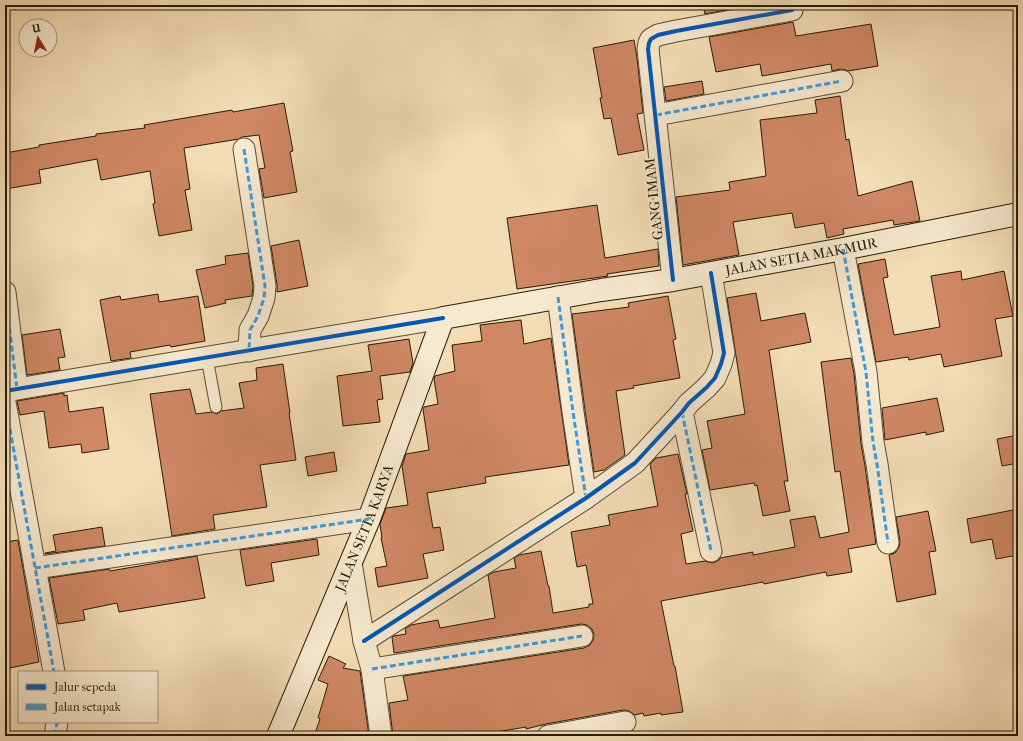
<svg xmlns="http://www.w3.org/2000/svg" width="1023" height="741" font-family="'IM FELL French Canon',serif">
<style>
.building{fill:#cf8764;stroke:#271b0a}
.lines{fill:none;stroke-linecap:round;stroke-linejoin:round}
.service-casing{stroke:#5a4c35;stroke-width:13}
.minor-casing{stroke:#5a4c35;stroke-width:23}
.secondary-casing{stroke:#271b0a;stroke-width:24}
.service{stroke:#f7e9cf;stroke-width:11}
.minor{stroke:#f7e9cf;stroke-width:21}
.secondary{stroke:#f7e9cf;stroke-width:22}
.quiet{stroke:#3d9bde;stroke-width:3;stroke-dasharray:6 3;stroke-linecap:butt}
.cycleway-casing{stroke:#f7e9cf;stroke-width:6}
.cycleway{stroke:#0057b8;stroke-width:4}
.labels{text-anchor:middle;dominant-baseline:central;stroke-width:4;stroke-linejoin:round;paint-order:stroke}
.street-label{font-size:14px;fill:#271b0a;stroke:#f7e9cf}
</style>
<rect width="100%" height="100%" fill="#f3ddb5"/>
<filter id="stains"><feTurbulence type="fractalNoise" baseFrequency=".005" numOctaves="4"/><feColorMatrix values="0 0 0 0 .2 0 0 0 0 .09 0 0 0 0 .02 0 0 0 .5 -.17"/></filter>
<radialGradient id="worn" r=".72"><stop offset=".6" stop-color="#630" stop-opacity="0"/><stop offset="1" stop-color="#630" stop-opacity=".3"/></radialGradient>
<g class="building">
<polygon points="703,5 752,5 705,14"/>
<polygon points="793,22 796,36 871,24 878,66 848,71 846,70 840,69 832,71 831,64 762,76 760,64 716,72 709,37"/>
<polygon points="634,40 637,58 643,113 637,114 644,150 618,155 611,118 604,119 600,98 602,98 593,48"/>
<polygon points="702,81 704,94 666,101 664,87"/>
<polygon points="840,96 846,140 849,139 858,196 912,181 920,221 894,225 893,220 843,229 844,234 827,238 824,223 795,228 792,213 733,222 739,255 683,265 676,197 730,190 729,182 766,176 760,120 817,113 815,100"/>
<polygon points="284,103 293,151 290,152 297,192 264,198 259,169 265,168 259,135 242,137 239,139 184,148 190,189 185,190 192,230 159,236 153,204 155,203 150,171 101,180 97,159 39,170 41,183 5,189 5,153 39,147 39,145 96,136 96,134 145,128 144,125 232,110 233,112"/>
<polygon points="597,205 605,258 658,249 659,266 607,274 608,276 517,289 507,218"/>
<polygon points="299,240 308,286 277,292 277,284 271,246"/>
<polygon points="248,253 253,286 252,296 225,300 226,303 205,308 196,270 226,264 225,256"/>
<polygon points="885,259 888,277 883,278 894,335 940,327 931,276 961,271 962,280 1004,271 1013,316 995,319 1002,356 944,367 941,354 909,360 908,357 876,362 858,264"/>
<polygon points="756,293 761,321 805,313 811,342 769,350 788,481 784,481 790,511 763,516 757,485 755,486 754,483 710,490 702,450 712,448 707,421 745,414 727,298"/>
<polygon points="158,294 159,302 198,296 205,341 171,347 170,345 130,352 131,358 111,361 100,300 120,296 121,300"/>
<polygon points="668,296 676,339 673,340 680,378 633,386 634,388 616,391 625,455 604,470 594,472 585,410 572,314 629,307 628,303"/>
<polygon points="521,320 524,344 551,338 569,465 485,477 486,483 427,493 433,528 440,527 444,550 423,554 428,578 378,587 375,568 387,566 381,538 382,538 380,524 386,508 408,505 402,466 406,454 429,450 423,409 424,407 438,404 434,379 435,376 455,371 452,345 482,341 480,325"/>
<polygon points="60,329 65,357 58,358 60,370 27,375 22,335"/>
<polygon points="409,339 413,363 410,372 380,376 383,399 377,400 380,422 343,426 337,376 372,371 368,345"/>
<polygon points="851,358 854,374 861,444 865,466 876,544 848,549 852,572 827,576 826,572 764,584 763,582 661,601 674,666 675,666 683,712 661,715 661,713 644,716 643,713 635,715 629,711 623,710 546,724 526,729 526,727 485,734 485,736 393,736 389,703 408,700 403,676 584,648 590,645 593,640 594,634 592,629 587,625 581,624 394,653 392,637 394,636 406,634 405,629 411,625 438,620 440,628 495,618 488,575 494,572 516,568 514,558 519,555 541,551 548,586 549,586 553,613 589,607 589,604 593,604 586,565 577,567 571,532 610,525 608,515 658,506 650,464 656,458 678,454 687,494 685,494 693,531 681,534 686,564 705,561 708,562 713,563 719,560 720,558 753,552 753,555 795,547 790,520 815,516 820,538 849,532 840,471 835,472 821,362"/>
<polygon points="283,364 290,413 289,413 296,460 260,465 267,507 213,515 215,529 172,536 150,394 190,389 196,414 212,412 217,414 221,411 244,408 239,383 257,380 256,368"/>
<polygon points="64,393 64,396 67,395 69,412 103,407 109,449 82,453 81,444 49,448 44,411 20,415 17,401"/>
<polygon points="937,398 944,431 926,435 926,432 885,440 882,408"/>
<polygon points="1018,435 1018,463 1002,466 997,439"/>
<polygon points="334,452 337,471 308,476 305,457"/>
<polygon points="1018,509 1018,555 996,559 992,539 971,543 967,519"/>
<polygon points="928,511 936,551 929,552 936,594 897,602 889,555 895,553 899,547 900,541 896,517"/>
<polygon points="102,527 105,546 45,554 45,553 56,551 53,535"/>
<polygon points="317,539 319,555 271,563 274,581 246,586 240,550"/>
<polygon points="18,540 39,662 5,669 5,542"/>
<polygon points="197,556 205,598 119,612 117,603 83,610 85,620 58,624 49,578 109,569 110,571"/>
<polygon points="329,656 346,664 343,668 360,671 369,736 314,736 320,719 318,718 328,684 318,680"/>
</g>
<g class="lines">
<defs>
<polyline id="service" points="207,358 216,407"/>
<g id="minor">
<polyline points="656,115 842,81"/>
<polyline points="244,149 265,286 264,298 258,316 250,330 249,351"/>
<polyline points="843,249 866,372 873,442 877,464 888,543"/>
<polyline points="673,280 648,49 649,43 651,39 658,35 676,31 792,10"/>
<polyline points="5,292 17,389"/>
<polyline points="558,297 573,412 586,498"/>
<polyline points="5,391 443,318"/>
<polyline points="5,402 54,672"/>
<polyline points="682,412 711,551"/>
<polyline points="351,563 364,641 372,669 381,736"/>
<polyline points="35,568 185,546 369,519"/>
<polyline points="364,641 586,498 635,463 682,412 689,403 706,388 715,378 721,364 724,353 711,273"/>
<polyline points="372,669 582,636"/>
<polyline points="55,736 57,722"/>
<polyline points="548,736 625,722"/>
</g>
<g id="secondary">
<path id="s1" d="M278,736L369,519L443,318L601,290L673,280L843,249L1018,214"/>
</g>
</defs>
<use href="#service" class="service-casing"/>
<use href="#minor" class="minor-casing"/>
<use href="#secondary" class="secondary-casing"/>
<use href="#service" class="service"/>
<use href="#minor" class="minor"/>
<use href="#secondary" class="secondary"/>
<g class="quiet">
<polyline points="656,115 842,81"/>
<polyline points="244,149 265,286 264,298 258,316 250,330 249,351"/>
<polyline points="843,249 866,372 873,442 877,464 888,543"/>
<polyline points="5,292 17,389"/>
<polyline points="558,297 573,412 586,498"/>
<polyline points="5,402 54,672"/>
<polyline points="682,412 711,551"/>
<polyline points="35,568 185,546 369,519"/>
<polyline points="372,669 582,636"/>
<polyline points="55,736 57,722"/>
</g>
<defs>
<g id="cycleway">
<polyline points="673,280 648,49 649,43 651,39 658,35 676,31 792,10"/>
<polyline points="5,391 443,318"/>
<polyline points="364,641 586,498 635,463 682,412 689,403 706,388 715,378 721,364 724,353 711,273"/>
</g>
</defs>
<use href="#cycleway" class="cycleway-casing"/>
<use href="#cycleway" class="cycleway"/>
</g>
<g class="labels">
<g class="street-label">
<text transform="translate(654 199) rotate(-96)">GANG IMAM</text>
<text stroke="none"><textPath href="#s1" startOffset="813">JALAN SETIA MAKMUR</textPath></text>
<text stroke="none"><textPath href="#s1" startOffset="225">JALAN SETIA KARYA</textPath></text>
</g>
</g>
<rect width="1023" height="741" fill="none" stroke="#f3ddb5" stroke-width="20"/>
<rect x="6" y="6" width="1011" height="729" fill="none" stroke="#271b0a" stroke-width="2"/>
<rect x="10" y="10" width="1003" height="721" fill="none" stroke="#271b0a"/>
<rect x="18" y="671" width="140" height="52" fill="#f7e9cf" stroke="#a49780"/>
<rect x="26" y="684" width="20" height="6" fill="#0057b8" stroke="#a49780"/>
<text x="54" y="691" font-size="12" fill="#271b0a">Jalur sepeda</text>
<rect x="26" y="704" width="20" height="6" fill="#3d9bde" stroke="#a49780"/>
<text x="54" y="711" font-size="12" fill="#271b0a">Jalan setapak</text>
<g transform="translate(38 38) rotate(350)"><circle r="19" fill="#f7e9cf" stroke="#a49780"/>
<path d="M0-3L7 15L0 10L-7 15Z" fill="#8f2418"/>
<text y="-6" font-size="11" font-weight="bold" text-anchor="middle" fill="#271b0a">U</text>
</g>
<rect width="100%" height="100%" filter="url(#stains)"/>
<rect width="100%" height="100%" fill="url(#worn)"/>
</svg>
